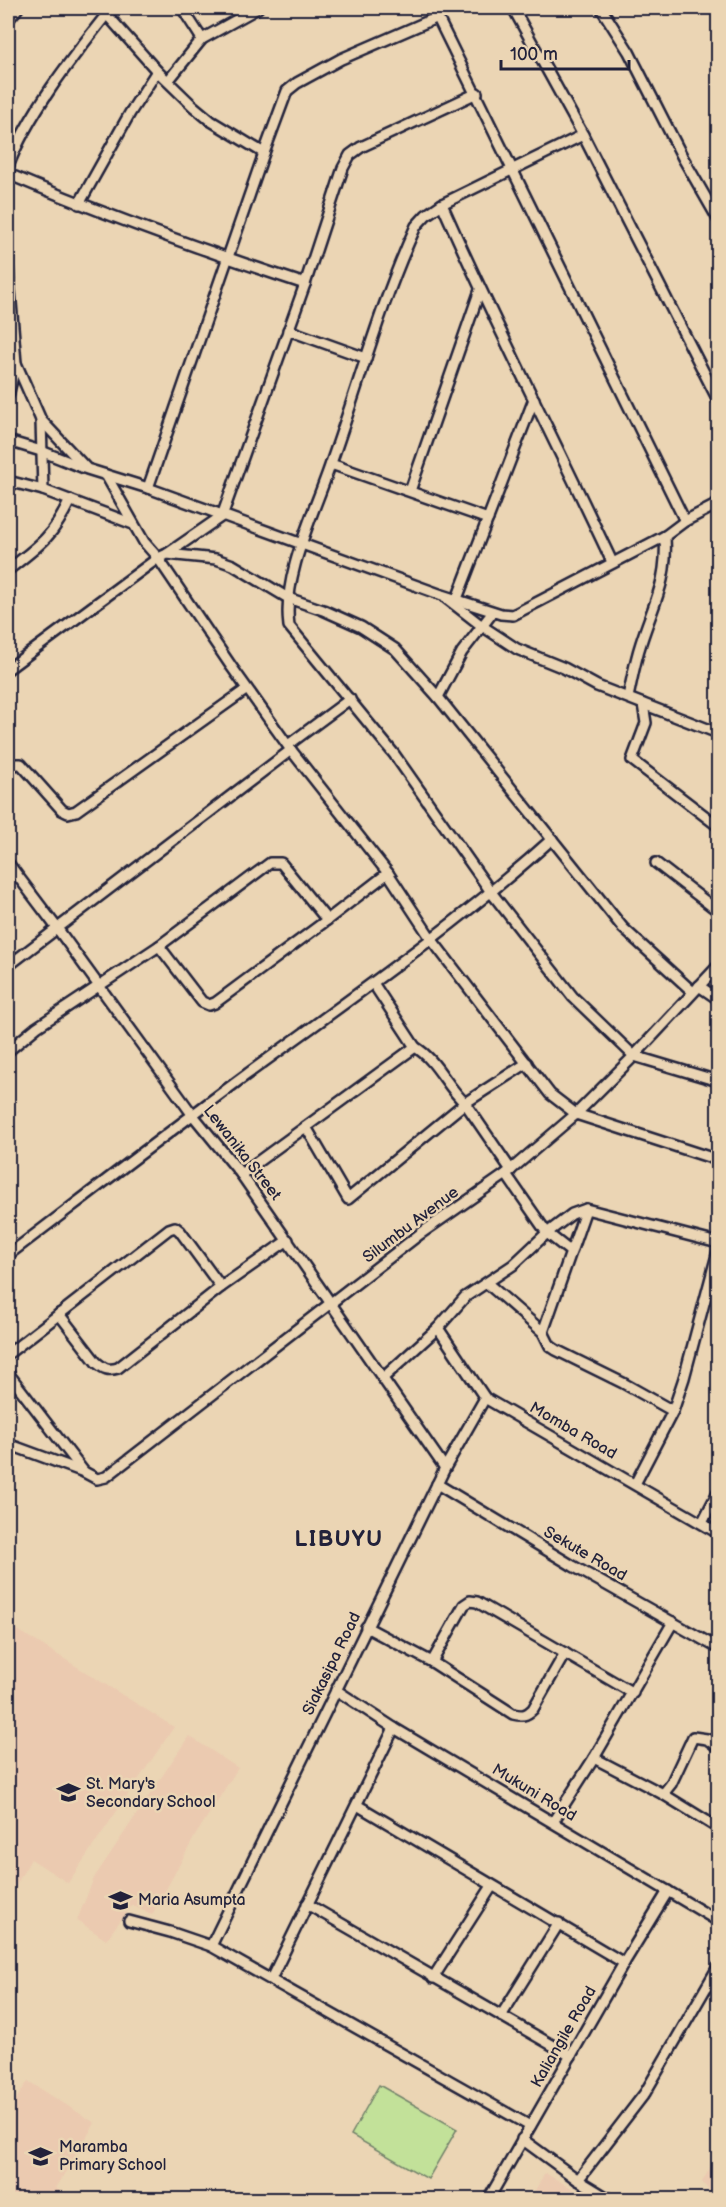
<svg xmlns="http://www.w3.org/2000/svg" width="726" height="2207" font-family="'Balsamiq Sans',sans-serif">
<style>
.built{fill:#ebcab0}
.green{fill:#c2e199;stroke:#72826a;stroke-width:1.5}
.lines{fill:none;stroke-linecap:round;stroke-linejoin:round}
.minor-casing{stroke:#22223b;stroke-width:14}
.minor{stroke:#ebd5b4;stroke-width:9}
.labels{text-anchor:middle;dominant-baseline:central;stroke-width:5;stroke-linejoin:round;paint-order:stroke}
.street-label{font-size:16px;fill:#22223b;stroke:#ebd5b4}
.poi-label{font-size:16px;fill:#22223b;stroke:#ebd5b4;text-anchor:start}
.district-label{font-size:22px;font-weight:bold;letter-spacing:1.5px;fill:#22223b;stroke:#ebd5b4}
</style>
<rect width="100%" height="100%" fill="#ebd5b4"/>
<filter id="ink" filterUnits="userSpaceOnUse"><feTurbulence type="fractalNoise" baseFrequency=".0167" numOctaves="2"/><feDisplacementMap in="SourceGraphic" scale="12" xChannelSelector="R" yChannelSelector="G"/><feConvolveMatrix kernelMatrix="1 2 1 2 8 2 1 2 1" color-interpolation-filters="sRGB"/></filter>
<g filter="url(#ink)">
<g class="built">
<polygon points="8,1624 174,1727 68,1883 31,1859 8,1899"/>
<polygon points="189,1736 238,1768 195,1836 152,1915 132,1905 106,1940 77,1920 94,1878"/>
<polygon points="28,2081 95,2123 56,2188 73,2199 8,2199 8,2112"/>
<polygon points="718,2154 718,2199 717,2200 702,2182"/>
<polygon points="545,2173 591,2199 530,2199"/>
</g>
<polygon class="green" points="379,2085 457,2129 428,2179 351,2135"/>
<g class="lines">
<defs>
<g id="minor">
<polyline points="101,8 157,71 193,106 211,121 264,153"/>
<polyline points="182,8 202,39"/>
<polyline points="433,8 685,521"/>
<polyline points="513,8 583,135 718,400"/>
<polyline points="601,8 629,52 683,158 718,219"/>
<polyline points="8,20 18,8"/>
<polyline points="168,81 202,39 258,8"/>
<path d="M583,135L442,204L426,215L416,226C381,302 359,384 331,463C315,511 282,575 289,626L394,754L491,892L573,997L634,1056L718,1081"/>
<path d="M8,167C27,115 71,59 106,15"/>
<path d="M8,174C105,215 205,251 305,284"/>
<polyline points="79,204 130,113 157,71"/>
<path d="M442,204C495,325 556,442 612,562"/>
<polyline points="8,266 16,363 41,420 87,469 148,488 442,595 501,614 513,615 665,536 685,521 718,504"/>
<polyline points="288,330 366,358"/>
<polyline points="8,396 16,363"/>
<polyline points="41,420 43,490"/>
<polyline points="8,441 41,451 84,468"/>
<polyline points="331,464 488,519"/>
<polyline points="106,475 144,542 158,558 231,666 291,750 388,873 432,940 550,1094 576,1114 718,1160"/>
<polyline points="8,481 43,490 133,524"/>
<polyline points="148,488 264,153 287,91 297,83 341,59 438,17"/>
<polyline points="410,491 480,290"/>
<polyline points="167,554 216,559 233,565 288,598 323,610 361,627 395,649 438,697 623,928 693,992"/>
<path d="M8,570C39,546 53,537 70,500"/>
<polyline points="446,598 482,626 517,649 564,668 597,686 718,733"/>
<polyline points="455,604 534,399"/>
<polyline points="8,669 158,558 167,554 222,516 305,284 343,168 350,155 361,147 477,93"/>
<polyline points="438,697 462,652 493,612"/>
<path d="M628,697C632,679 635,661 641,643C654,602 668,582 665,536"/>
<polyline points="643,704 646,723 632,760 718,826"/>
<polyline points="288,745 350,699"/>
<polyline points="8,770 16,764 21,764 62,810 68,813 76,811 247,689"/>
<polyline points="8,863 57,928 192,1114 241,1174 445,1468"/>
<polyline points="656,863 718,911"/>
<polyline points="159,946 202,1002 209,1005 215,1003 327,920 388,873"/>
<polyline points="8,966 291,750"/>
<polyline points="699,986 718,999"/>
<polyline points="8,1051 37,1027 159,946 270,863 281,863 327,920"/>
<path d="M306,1127L348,1199L465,1103C446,1086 437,1060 415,1047"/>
<polyline points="511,1170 465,1103 527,1063"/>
<polyline points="241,1174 415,1047 373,983"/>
<polyline points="506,1174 547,1233 571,1252"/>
<path d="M8,1255C87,1195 166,1134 246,1075C350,999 456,926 552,839"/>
<polyline points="488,1284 543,1332 550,1346 556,1350 623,1383 673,1411"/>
<path d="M59,1314L96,1362C104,1369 108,1371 118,1368L221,1287"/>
<polyline points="438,1328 485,1398 718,1533"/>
<polyline points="543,1332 586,1209"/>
<polyline points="8,1354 169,1229 175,1227 180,1231 221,1287 288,1240"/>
<polyline points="8,1373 84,1472 97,1479 106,1477 420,1234 506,1174 576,1114 634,1056 718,966"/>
<polyline points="383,1378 438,1328 465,1297 513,1265 547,1233 572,1214 586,1209 718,1243"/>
<polyline points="8,1444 84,1472"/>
<polyline points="437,1484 573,1566 718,1648"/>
<polyline points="635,1484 673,1411 684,1378 718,1251"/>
<polyline points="702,1523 718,1492"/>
<path d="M366,1627L432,1662L513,1714C522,1716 526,1716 533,1709L565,1653"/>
<polyline points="432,1662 464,1605 470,1601 477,1602 633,1693"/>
<polyline points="336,1690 394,1728 718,1921"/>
<polyline points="594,1758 663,1794 718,1828"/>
<polyline points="663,1794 671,1784 693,1737 707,1739 718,1747"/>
<polyline points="357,1805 624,1963"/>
<polyline points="553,1822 594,1758 673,1622"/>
<polyline points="307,1904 571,2056"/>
<polyline points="129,1921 170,1932 211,1946 530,2126"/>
<polyline points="211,1946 445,1468 485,1398"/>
<polyline points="433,1978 492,1886"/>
<polyline points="271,1979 394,1728"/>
<polyline points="501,2016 559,1923"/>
<polyline points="522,2139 578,2180 611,2200"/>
<polyline points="578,2180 645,2093 718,1967"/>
<polyline points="488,2200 624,1963 668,1891"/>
</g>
</defs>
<use href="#minor" class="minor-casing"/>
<use href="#minor" class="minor"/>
</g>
</g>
<defs>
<symbol id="school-bare" viewBox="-9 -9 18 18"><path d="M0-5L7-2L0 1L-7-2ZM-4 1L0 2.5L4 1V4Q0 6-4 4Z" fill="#22223b" stroke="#ebd5b4" stroke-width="2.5" paint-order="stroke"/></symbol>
</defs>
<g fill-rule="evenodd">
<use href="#school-bare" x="52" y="1776" width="33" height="33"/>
<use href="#school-bare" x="104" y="1884" width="33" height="33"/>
<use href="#school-bare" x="24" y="2140" width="33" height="33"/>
</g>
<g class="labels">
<g class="street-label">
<text transform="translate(242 1153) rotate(52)">Lewanika Street</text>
<text transform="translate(411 1225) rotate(-37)">Silumbu Avenue</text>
<text transform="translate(573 1431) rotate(30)">Momba Road</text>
<text transform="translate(585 1554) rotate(30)">Sekute Road</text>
<text transform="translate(332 1664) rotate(-64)">Siakasipa Road</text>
<text transform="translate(534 1793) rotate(31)">Mukuni Road</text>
<text transform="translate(564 2037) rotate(-60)">Kaliangile Road</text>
</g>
<g class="poi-label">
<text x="86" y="1784">St. Mary's<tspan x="86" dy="18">Secondary School</tspan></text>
<text x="138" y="1900">Maria Asumpta</text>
<text x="59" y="2147">Maramba<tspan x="59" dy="18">Primary School</tspan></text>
</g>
<g class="district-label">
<text x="339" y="1539">LIBUYU</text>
</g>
</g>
<rect width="726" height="2207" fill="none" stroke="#ebd5b4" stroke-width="30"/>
<rect x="15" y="15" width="696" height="2177" fill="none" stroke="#22223b" stroke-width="2" filter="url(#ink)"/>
<path d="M501 60v9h128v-9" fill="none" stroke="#22223b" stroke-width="3"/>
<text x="510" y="60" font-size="18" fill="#22223b" stroke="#ebd5b4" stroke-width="4.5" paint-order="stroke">100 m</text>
</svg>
